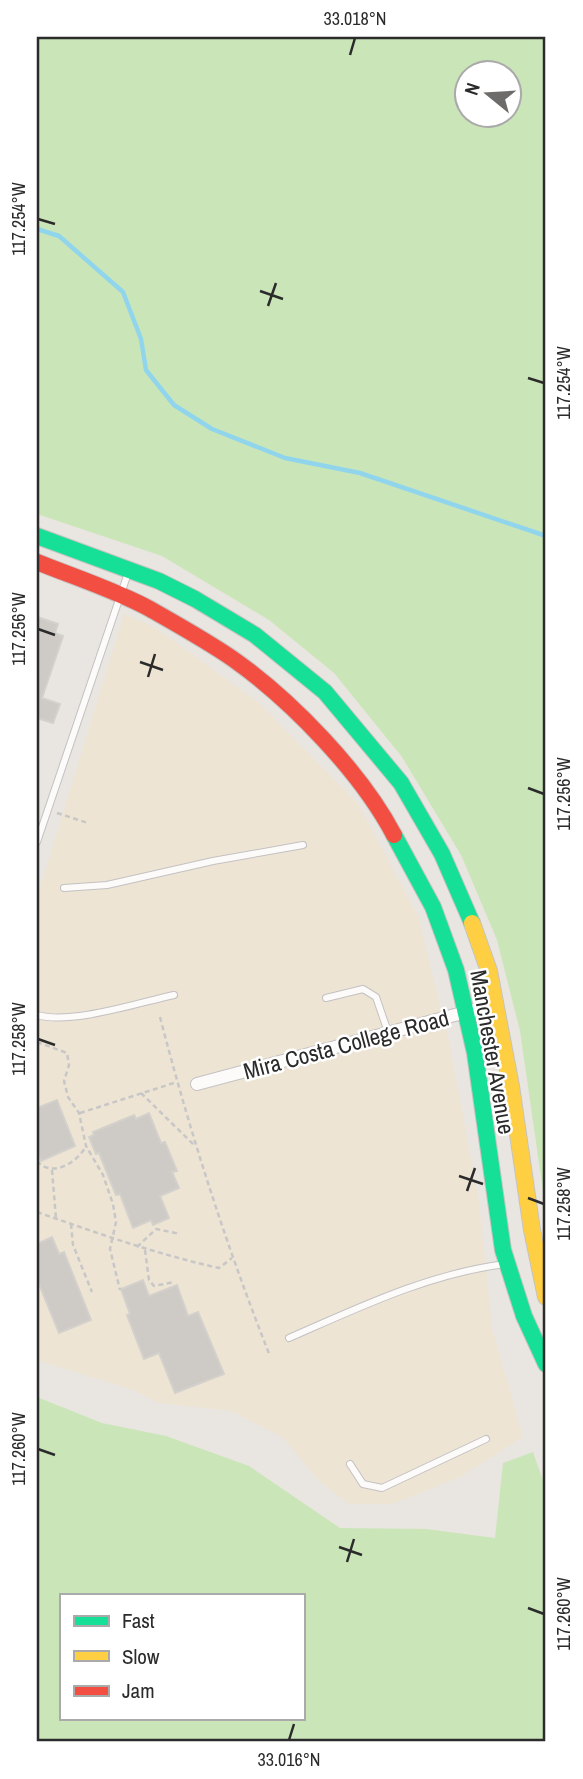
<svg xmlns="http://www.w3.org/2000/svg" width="583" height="1779" font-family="'Archivo Narrow',sans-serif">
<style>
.education{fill:#ede4d4}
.green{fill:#cae6b8;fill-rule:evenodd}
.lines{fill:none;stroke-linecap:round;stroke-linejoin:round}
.stream{stroke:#91d5ed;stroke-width:4.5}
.building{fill:#cecbc7;stroke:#d4d1cc;stroke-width:2}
.lane-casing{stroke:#c3c1c2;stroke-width:8}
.street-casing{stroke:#c3c1c2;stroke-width:14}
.fast-casing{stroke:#c5c3c1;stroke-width:18}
.slow-casing{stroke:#c5c3c1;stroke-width:18}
.jam-casing{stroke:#c5c3c1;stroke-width:18}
.path{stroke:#c8c7c7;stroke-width:2.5;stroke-dasharray:5 3.5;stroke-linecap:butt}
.lane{stroke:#fcfbfa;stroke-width:6}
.street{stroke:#fcfbfa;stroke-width:12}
.fast{stroke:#16e098;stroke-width:16}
.slow{stroke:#ffcf43;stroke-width:16}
.jam{stroke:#f24e42;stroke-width:16}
.ticks{fill:none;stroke:#2b2b2b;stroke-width:2.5}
.labels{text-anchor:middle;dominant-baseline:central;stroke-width:5;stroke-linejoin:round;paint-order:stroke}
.street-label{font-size:23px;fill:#2b2b2b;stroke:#fff}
.neatline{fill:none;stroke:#2b2b2b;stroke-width:2.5}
.ticks-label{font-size:18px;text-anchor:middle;fill:#2b2b2b}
</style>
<rect width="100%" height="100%" fill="#e9e5e0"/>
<polygon class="education" points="124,614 154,627 258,702 358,804 418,916 449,1042 479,1201 492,1329 523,1437 460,1477 393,1504 349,1504 320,1482 282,1437 231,1411 158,1403 133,1390 37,1360 37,898"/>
<g class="green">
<path d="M37,37H546V1212L520,1031L497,940L461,855L402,757L334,673L269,620L162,556L37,514ZM468,74H510V116H468Z"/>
<path d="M37,1397L102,1423L166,1436L249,1466L340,1528L426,1529L495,1538L503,1463L533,1452L546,1489V1742H37ZM61,1595H303V1718H61Z"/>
</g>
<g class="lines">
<polyline class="stream" points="37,229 59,236 123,292 141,339 146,370 174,405 212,429 285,458 360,473 546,536"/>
</g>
<g class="building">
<polygon points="37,617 58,624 55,633 63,636 42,698 60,704 53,723 37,718"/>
<polygon points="57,1100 75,1146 41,1161 37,1151 37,1108"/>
<polygon points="149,1113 161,1143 165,1142 177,1171 172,1172 179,1188 160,1196 169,1218 153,1225 151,1220 133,1228 120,1194 116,1195 99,1153 96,1154 89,1137 94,1135 93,1132 134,1115 136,1119"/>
<polygon points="52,1237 59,1254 64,1252 91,1320 59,1333 37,1279 37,1244"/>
<polygon points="143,1280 149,1296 177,1285 188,1316 198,1312 224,1374 175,1393 159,1353 144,1359 127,1315 130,1314 121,1289"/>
</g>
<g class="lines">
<defs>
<g id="lane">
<polyline points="37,842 129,570"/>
<polyline points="64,888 107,885 213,861 303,845"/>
<polyline points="326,998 363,989 376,997 388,1032"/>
<path d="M37,1015C71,1025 137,1003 174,995"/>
<path d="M289,1338C360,1307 428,1274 505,1264"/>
<polyline points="350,1464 363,1484 382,1488 486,1439"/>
</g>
<polyline id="street" points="197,1084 466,1012 496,1006"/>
<g id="fast">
<polyline points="37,536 159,581 195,599 255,635 325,692 401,783 442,854 472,923"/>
<polyline points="394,835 433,907 456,970 475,1053 503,1250 524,1316 546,1364"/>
</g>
<polyline id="slow" points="472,923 489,971 511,1086 532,1230 546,1297"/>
<path id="jam" d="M37,562C74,577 115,590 150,609C178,625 207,641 233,659C291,700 361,772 394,835"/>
</defs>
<use href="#lane" class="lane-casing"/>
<use href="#street" class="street-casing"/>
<use href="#fast" class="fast-casing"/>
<use href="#slow" class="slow-casing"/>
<use href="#jam" class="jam-casing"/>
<g class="path">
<polyline points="57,813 88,823"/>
<path d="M160,1017C190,1133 226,1245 270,1356"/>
<polyline points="37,1042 67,1053 69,1065 64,1081 68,1097 79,1113 86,1146 103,1175 113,1204 116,1222 110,1249 120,1290"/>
<polyline points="141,1093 194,1145"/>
<polyline points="80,1113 177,1082"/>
<path d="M37,1161C52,1178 77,1163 86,1146"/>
<polyline points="52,1170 56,1219"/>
<path d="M37,1212C97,1233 156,1254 219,1268L232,1258"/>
<polyline points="71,1224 73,1245 92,1292"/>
<polyline points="137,1247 156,1229 180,1234"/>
<polyline points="145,1250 149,1280 154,1286 174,1282"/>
</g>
<use href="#lane" class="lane"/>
<use href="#street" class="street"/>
<use href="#fast" class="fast"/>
<use href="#slow" class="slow"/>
<use href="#jam" class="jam"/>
</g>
<path class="ticks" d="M350,55L355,38M38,219L55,224M260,291L283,299M268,306L276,283M528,378L544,383M38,629L55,635M140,662L163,670M148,677L155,654M528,788L544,794M38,1039L55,1045M459,1176L483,1184M467,1191L475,1168M528,1198L544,1204M38,1449L55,1455M339,1547L362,1555M347,1562L354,1539M528,1608L544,1614M289,1740L294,1724"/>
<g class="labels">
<g class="street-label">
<text transform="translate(346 1044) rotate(-15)">Mira Costa College Road</text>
<text transform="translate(493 1052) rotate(80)">Manchester Avenue</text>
</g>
</g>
<rect width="583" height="1779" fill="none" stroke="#ffffff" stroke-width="77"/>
<rect x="60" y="1594" width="245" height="126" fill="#ffffff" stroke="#aaaaaa" stroke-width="2"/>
<rect x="74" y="1616" width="35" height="10" fill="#16e098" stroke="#aaaaaa" stroke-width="2"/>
<text x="122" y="1628" font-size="21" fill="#2b2b2b">Fast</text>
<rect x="74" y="1651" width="35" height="10" fill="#ffcf43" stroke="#aaaaaa" stroke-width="2"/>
<text x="122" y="1664" font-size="21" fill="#2b2b2b">Slow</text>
<rect x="74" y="1686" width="35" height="10" fill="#f24e42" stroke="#aaaaaa" stroke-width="2"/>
<text x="122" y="1698" font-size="21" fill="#2b2b2b">Jam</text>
<g transform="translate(488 94) rotate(288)"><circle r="33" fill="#ffffff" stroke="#aaaaaa" stroke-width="2"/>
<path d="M0-5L12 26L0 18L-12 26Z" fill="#6e6c6a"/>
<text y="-10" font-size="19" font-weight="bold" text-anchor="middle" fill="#2b2b2b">N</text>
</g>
<rect x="38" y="38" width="506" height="1702" class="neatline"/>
<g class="ticks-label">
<text x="355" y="25">33.018°N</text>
<text transform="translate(19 219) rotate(-90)" y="6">117.254°W</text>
<text transform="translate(564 383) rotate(-90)" y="6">117.254°W</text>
<text transform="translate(19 629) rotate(-90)" y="6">117.256°W</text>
<text transform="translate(564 794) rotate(-90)" y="6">117.256°W</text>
<text transform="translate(19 1039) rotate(-90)" y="6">117.258°W</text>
<text transform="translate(564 1204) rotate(-90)" y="6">117.258°W</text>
<text transform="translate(19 1449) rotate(-90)" y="6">117.260°W</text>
<text transform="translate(564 1614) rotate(-90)" y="6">117.260°W</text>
<text x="289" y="1766">33.016°N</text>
</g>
</svg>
